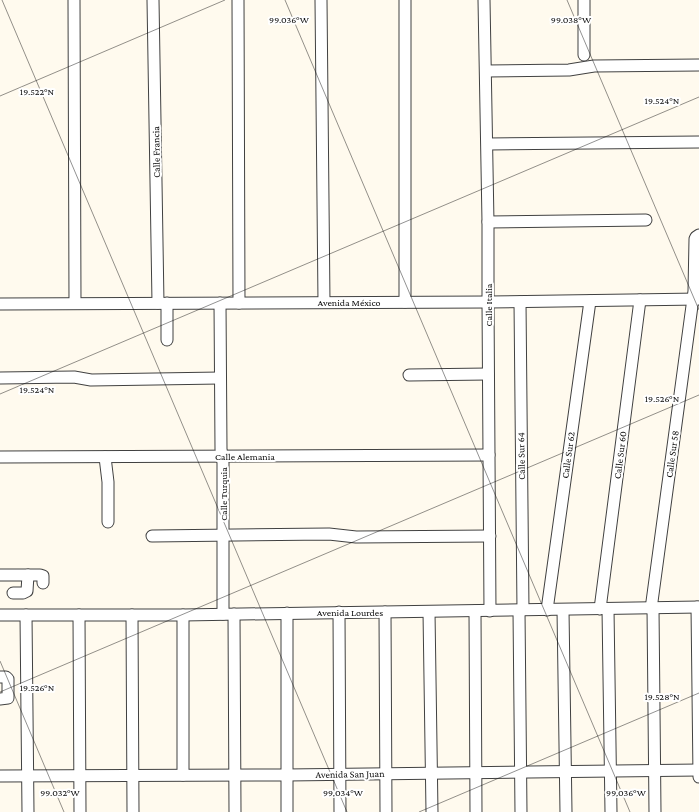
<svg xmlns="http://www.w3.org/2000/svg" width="699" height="812" font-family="'Crimson Pro',serif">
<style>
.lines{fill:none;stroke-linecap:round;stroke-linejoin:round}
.minor-casing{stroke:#414141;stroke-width:13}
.minor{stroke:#fff;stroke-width:11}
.ticks{fill:none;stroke:#0e0e0e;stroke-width:1;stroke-opacity:0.45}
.labels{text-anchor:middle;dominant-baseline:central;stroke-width:4;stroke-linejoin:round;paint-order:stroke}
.street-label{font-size:10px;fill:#0e0e0e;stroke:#fff}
.ticks-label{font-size:10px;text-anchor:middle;fill:#0e0e0e;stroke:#fff;stroke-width:4;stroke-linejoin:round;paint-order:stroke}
</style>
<rect width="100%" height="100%" fill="#fffaee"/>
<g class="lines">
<defs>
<g id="minor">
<polyline points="74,0 75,303"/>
<polyline points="153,0 158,303"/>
<polyline points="238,0 239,303"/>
<polyline points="321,0 324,302"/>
<polyline points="405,0 405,302"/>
<polyline points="484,0 488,222 488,302 490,611"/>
<polyline points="584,55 584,0"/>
<polyline points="486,71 569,70 594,66 699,65"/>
<polyline points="488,144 699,142"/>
<polyline points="488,222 646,220"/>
<polyline points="520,302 523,610"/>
<polyline points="167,303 167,340"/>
<polyline points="220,303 221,449 223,463 223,614"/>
<polyline points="0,304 488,302 699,299"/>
<polyline points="409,375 488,374"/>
<polyline points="0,378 74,377 91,380 220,378"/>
<polyline points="0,457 489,455"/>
<polyline points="105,457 108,482 108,522"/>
<polyline points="152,536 329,534 356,537 490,536"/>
<polyline points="0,575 40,575 43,576 43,583"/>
<polyline points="13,593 23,593 27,591 28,575"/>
<polyline points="697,607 699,777"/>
<polyline points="653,608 655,812"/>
<polyline points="600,609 640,300"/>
<polyline points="608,609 611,812"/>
<polyline points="651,609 694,291 695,239 696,237 699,235"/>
<polyline points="547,610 590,301"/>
<polyline points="563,610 566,812"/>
<polyline points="475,611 476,812"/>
<polyline points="519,611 521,812"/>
<polyline points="339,612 340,812"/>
<polyline points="385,612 386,812"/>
<polyline points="429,612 432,812"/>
<polyline points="287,613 287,812"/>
<polyline points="234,614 235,812"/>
<polyline points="0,615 183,615 699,607"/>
<polyline points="26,615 28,812"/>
<polyline points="79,615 80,812"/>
<polyline points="132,615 133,812"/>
<polyline points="183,615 183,775"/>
<polyline points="0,677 6,677 8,679 8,698 0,699"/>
<polyline points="0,776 287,775 699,770"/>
</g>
</defs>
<use href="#minor" class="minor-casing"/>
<use href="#minor" class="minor"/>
</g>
<path class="ticks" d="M2,0L347,812M285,0L630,812M567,0L699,310M0,96L225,0M0,394L699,97M0,661L64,812M0,692L699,395M419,812L699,693"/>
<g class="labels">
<g class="street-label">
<text transform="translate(156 152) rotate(-91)">Calle Francia</text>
<text x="349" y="302">Avenida México</text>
<text transform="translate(488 305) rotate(-90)">Calle Italia</text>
<text transform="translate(672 454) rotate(-82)">Calle Sur 58</text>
<text transform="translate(568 455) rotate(-82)">Calle Sur 62</text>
<text transform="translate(620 455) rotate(-83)">Calle Sur 60</text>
<text x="245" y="456">Calle Alemania</text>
<text transform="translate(521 456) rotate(-91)">Calle Sur 64</text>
<text transform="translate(223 494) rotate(-90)">Calle Turquia</text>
<text x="350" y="612">Avenida Lourdes</text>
<text transform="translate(350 774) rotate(-1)">Avenida San Juan</text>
</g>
</g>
<g class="ticks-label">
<text x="289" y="23">99.036°W</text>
<text x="571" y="23">99.038°W</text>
<text x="37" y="95">19.522°N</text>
<text x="662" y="104">19.524°N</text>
<text x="37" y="393">19.524°N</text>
<text x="662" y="402">19.526°N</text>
<text x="37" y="691">19.526°N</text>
<text x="662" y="700">19.528°N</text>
<text x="60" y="796">99.032°W</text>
<text x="343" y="796">99.034°W</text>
<text x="626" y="796">99.036°W</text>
</g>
</svg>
